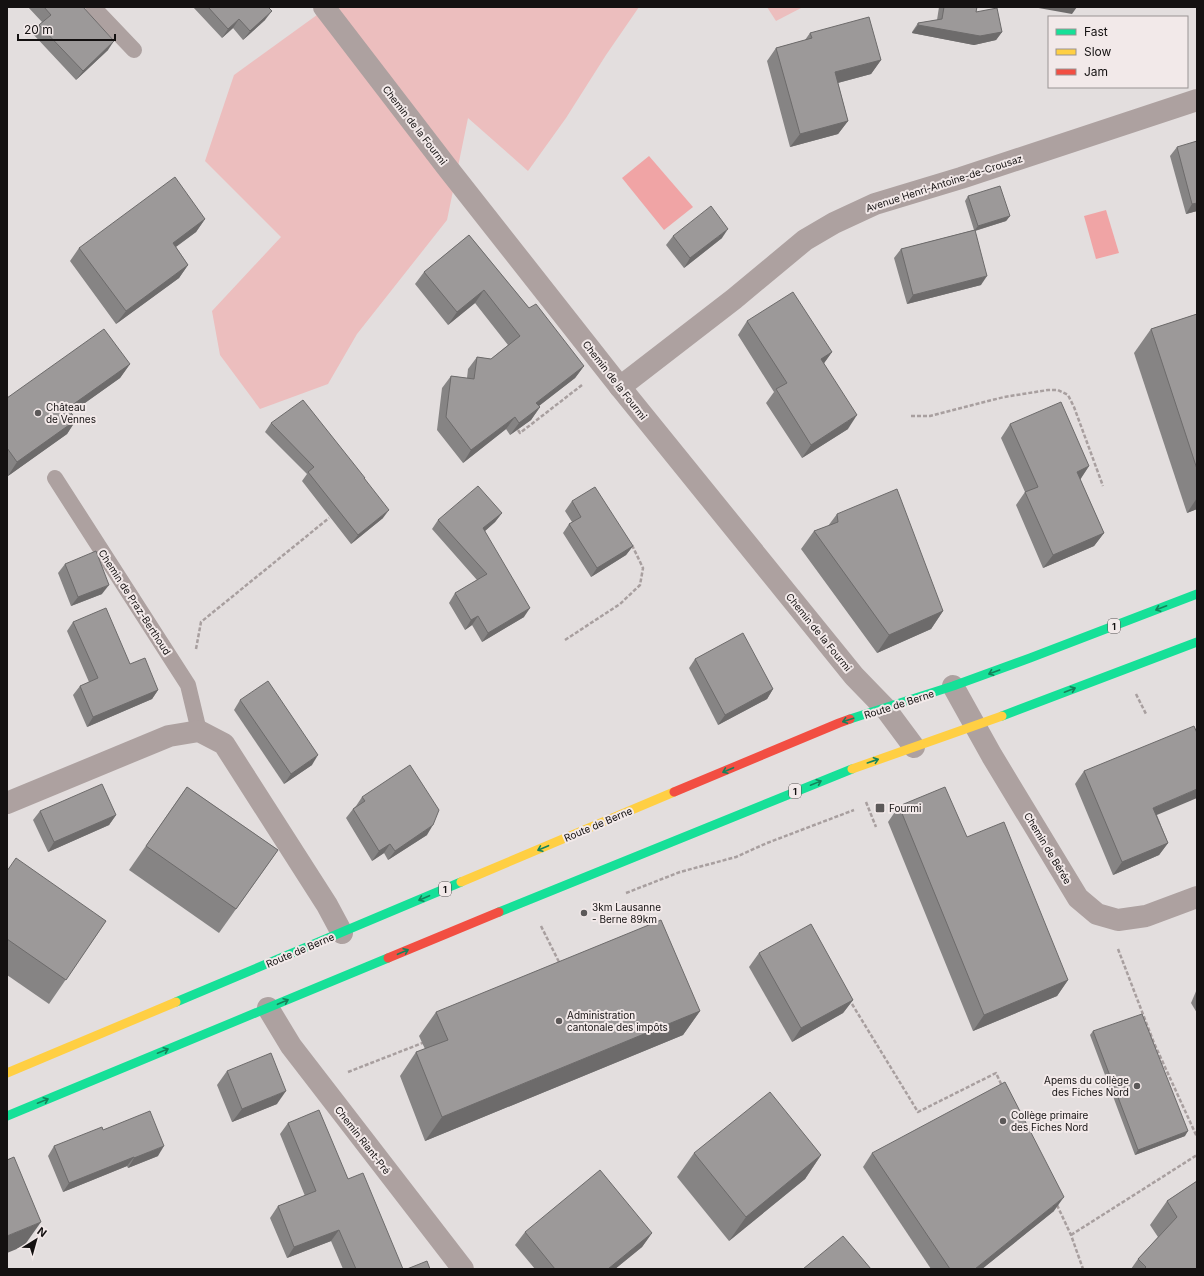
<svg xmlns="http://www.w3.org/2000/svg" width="1204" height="1276" font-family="Inter,sans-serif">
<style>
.green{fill:#ecbebe}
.water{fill:#f0a4a5}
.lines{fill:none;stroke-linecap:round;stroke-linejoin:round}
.path{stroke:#a89f9f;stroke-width:2.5;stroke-dasharray:4 2;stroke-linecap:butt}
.lane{stroke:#ada1a0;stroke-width:16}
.street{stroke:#ada1a0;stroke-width:22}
.fast{stroke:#16e098;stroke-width:9}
.slow{stroke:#ffcf43;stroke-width:9}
.jam{stroke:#f24e42;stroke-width:9}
.wall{fill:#868484}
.shaded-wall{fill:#6d6b6b}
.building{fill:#9c9999;stroke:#6d6b6b}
.oneway{stroke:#15835b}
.poi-dot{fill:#5c5959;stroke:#f2e9e9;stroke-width:1.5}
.labels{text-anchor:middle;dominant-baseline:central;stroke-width:4;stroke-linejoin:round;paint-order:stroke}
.shield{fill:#f2e9e9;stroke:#575252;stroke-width:1}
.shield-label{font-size:9px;font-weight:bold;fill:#141111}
.street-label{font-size:10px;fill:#141111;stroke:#f2e9e9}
.poi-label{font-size:10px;fill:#141111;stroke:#f2e9e9;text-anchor:start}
</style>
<rect width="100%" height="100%" fill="#e3dede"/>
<g class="green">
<polygon points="328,7 639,7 606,55 566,118 528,171 468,118 447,220 357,334 328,384 260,409 220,355 212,311 281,237 205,161 234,75"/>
<polygon points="767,7 803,7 776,21"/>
</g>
<g class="water">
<polygon points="649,156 693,207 664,230 622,178"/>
<polygon points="1106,210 1119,253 1096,259 1084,216"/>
</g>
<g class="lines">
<g class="path">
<polyline points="911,416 930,416 1004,397 1048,390 1058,390 1068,395 1074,407 1103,486"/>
<polyline points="518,430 520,433 582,385"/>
<polyline points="565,640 620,604 640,585 643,568 631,543"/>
<polyline points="196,649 201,622 329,518"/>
<polyline points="1136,694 1146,714"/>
<polyline points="866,802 876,827"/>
<polyline points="626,893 680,872 736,857 767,843 854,810"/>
<polyline points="541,926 560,964"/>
<polyline points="1118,949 1154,1043 1197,1137"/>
<polyline points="852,1004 918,1112 996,1073 1002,1086"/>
<polyline points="348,1072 425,1042"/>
<polyline points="1057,1205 1071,1235 1083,1269"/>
<polyline points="1071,1235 1197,1155"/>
</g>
<g class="lane">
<polyline points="93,7 134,50"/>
<polyline points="55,478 188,685 199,731"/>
</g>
<g class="street">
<polyline points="324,7 446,166 620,387 854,676 885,708 914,747"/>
<polyline points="620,387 734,299 805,240 834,223 875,204 961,178 1197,100"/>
<polyline points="953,686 992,756 1078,898 1097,914 1118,920 1146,916 1197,897"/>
<polyline points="7,803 169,736 199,731 224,744 327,905 342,933"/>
<polyline points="268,1008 291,1046 463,1269"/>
</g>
<g class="fast">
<polyline points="1002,716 1197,642"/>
<polyline points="850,719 953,686 1030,658 1197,594"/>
<polyline points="499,912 852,769"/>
<polyline points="176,1002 461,882"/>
<polyline points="7,1116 388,958"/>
</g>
<g class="slow">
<polyline points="852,769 1002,716"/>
<polyline points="461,882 674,792"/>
<polyline points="7,1073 176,1002"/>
</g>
<g class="jam">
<polyline points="674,792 839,723 850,719"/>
<polyline points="388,958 499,912"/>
</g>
</g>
<g class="wall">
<polygon points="28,7 83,7 108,50 76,80 33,34 39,25 42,22"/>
<polygon points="193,7 268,7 265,20 243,40 233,28 222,38"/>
<polygon points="939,7 977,7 976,12 1002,32 996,40 974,45 912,33 912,32 918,23 937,20"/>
<polygon points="810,33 881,60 871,74 838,83 848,121 838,134 790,147 767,61 776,48 805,40"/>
<polygon points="1177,147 1197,211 1186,214 1170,156"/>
<polygon points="968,196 1010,216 1006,221 975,231 981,285 907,304 894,258 901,249 974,230 965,201"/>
<polygon points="205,219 196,232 176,247 188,265 179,278 116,324 70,261 79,248"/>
<polygon points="469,235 529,308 584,366 575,378 539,406 540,407 531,420 510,435 506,429 463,463 437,430 442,388 451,376 467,378 468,369 477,357 491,359 508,345 475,303 448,325 415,284 424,272"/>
<polygon points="673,236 722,238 684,268 666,245"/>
<polygon points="1197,314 1197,509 1187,513 1134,353 1151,329"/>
<polygon points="747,321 832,352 824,363 848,429 802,458 766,403 774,392 738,335"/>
<polygon points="130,364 120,378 71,413 76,420 67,434 8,476 7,475 7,398"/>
<polygon points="271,423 365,479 383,518 351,544 302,481 307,474 265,432"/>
<polygon points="1010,424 1089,466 1080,479 1104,533 1094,546 1043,568 1016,505 1025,492 1001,438"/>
<polygon points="572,501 633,546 626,555 591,577 563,533 569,524 572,522 565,511"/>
<polygon points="502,513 495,522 485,531 524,617 482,642 472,625 465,630 449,603 455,593 477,580 432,529 438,520"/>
<polygon points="837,514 943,611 931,629 877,653 801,549 814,531 828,526"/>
<polygon points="65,564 102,594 71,606 58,573"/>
<polygon points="73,622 130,664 158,690 152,699 87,727 73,695 80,686 89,682 67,631"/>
<polygon points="695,659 773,689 767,699 718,725 689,668"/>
<polygon points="240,700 312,765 284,784 234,710"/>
<polygon points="1084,771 1157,815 1168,843 1159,855 1113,875 1075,784"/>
<polygon points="187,787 278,850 219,933 129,870"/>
<polygon points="362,797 427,835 388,860 384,853 372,861 346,818 353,809 356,806"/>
<polygon points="899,806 967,837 1068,980 1057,996 973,1031 888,822"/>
<polygon points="40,811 116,815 109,825 48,852 33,820"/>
<polygon points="7,871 106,921 49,1004 7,975"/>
<polygon points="759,953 853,1000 843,1013 792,1042 749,967"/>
<polygon points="1197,989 1197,1013 1191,1003"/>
<polygon points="700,1011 683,1035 425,1141 400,1076 416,1052 425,1049 419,1036 436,1012"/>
<polygon points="1093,1031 1185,1136 1135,1155 1090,1035"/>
<polygon points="227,1071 277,1104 232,1122 217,1085"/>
<polygon points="288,1123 348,1179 403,1269 343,1269 331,1241 287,1258 270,1218 278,1206 305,1196 280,1134"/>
<polygon points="103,1130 158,1156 128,1168 127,1166 63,1192 48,1156 54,1146"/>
<polygon points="694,1153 821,1155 805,1179 729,1241 677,1177"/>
<polygon points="872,1153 1054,1211 982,1269 931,1269 863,1167"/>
<polygon points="1197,1181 1197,1269 1131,1269 1138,1259 1158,1237 1150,1225 1167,1201"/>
<polygon points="525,1232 652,1233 642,1247 615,1269 535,1269 515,1245"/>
</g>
<g class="shaded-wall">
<polygon points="1033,7 1077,7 1072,14"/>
<polygon points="272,11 265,20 243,40 250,31"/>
<polygon points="239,19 233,28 222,38 228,29"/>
<polygon points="918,25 1002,32 996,40 974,45 912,33"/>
<polygon points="114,41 108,50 76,80 83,71"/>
<polygon points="881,60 871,74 826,86 835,72"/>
<polygon points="848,121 838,134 790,147 800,134"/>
<polygon points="1197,203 1197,211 1186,214 1192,204"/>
<polygon points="1010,216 1006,221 974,231 978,226"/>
<polygon points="205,219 196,232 163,256 173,243"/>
<polygon points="728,229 722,238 684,268 690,258"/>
<polygon points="188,265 179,278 116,324 126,311"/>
<polygon points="987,276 981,285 907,304 913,295"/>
<polygon points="484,290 475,303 448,325 457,312"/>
<polygon points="832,352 822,366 821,359"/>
<polygon points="130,364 120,378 58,422 68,408"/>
<polygon points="584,366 575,378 527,415 536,403"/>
<polygon points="540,407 531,420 510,435 519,423"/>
<polygon points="857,415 848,429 802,458 811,445"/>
<polygon points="515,417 506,429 463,463 471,450"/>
<polygon points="76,420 67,434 8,476 17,462"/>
<polygon points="1089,466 1080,480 1077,472"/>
<polygon points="1197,498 1197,509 1187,513"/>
<polygon points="389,510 383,518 351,544 358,535"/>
<polygon points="502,513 495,522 477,538 483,528"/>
<polygon points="1104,533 1094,546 1043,568 1053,555"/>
<polygon points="633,546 626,555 591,577 597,568"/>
<polygon points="109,585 102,594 71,606 78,597"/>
<polygon points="530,608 524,617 482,642 488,633"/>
<polygon points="943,611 931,629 877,653 889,635"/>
<polygon points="478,616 472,625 465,630 471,620"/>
<polygon points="773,689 767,699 718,725 725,715"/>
<polygon points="158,690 152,699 87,727 93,717"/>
<polygon points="318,755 312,765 284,784 291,774"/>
<polygon points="1197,789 1197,798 1145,820 1153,808"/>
<polygon points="116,815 109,825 48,852 54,842"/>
<polygon points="433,825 427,835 388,860 395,851"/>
<polygon points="1168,843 1159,855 1113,875 1122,862"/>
<polygon points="390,844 384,853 372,861 379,851"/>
<polygon points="1068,980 1057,996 973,1031 984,1015"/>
<polygon points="853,1000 843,1013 792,1042 801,1028"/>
<polygon points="700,1011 683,1035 425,1141 442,1117"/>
<polygon points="286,1091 277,1104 232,1122 242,1109"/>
<polygon points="1188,1131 1185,1136 1135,1155 1138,1150"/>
<polygon points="164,1146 158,1156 128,1168 134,1158"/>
<polygon points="821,1155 805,1179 729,1241 746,1217"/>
<polygon points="134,1157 127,1166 63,1192 69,1183"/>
<polygon points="1064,1197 1054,1211 982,1269 975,1269"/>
<polygon points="41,1222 24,1246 7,1253 7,1236"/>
<polygon points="339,1230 331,1241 287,1258 294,1247"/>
<polygon points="652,1233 642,1247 615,1269 608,1269"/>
</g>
<g class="building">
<polygon points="44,7 83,7 114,41 83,71 39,25 51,15"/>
<polygon points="208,7 268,7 272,11 250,31 239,19 228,29"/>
<polygon points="944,7 977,7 976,12 997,8 1002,32 980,36 918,25 918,23 942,19"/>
<polygon points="869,17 881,60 835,72 848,121 800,134 776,48 812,38 810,33"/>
<polygon points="1197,141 1197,203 1192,204 1177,147"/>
<polygon points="175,177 205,219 173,243 188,265 126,311 79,248"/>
<polygon points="1000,186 1010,216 978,226 968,196"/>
<polygon points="711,206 728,229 690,258 673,236"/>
<polygon points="975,230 987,276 913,295 901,249"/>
<polygon points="469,235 529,308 536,304 584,366 536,403 540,407 519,423 515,417 471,450 446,417 451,376 474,379 477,357 491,359 520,336 484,290 457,312 424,272"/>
<polygon points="793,292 832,352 821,359 857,415 811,445 776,389 787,383 747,321"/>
<polygon points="1197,314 1197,469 1151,329"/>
<polygon points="104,329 130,364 68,408 76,420 17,462 7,448 7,398"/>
<polygon points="303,400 365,478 364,478 389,510 358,535 308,472 314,467 271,423"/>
<polygon points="1061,402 1089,466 1077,472 1104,533 1053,555 1025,492 1038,487 1010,424"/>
<polygon points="478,486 502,513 483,528 530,608 488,633 478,616 471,620 455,593 487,574 438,520"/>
<polygon points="595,487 633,546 597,568 569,524 581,517 572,501"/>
<polygon points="897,489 943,611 889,635 814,531 838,522 837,514"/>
<polygon points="96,551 109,585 78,597 65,564"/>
<polygon points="106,608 130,664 145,658 158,690 93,717 80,686 98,678 73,622"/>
<polygon points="743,633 773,689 725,715 695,659"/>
<polygon points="268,681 318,755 291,774 240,700"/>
<polygon points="1194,726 1197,733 1197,789 1153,808 1168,843 1122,862 1084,771"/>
<polygon points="410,765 439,810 433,825 395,851 390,844 379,851 353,809 365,801 362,797"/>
<polygon points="102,784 116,815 54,842 40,811"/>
<polygon points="187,787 278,850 236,909 146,846"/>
<polygon points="945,787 967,837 1004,822 1068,980 984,1015 899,806"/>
<polygon points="16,858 106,921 66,980 7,939 7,871"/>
<polygon points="661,920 700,1011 442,1117 416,1052 448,1040 436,1012"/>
<polygon points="811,924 853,1000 801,1028 759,953"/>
<polygon points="1142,1014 1188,1131 1138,1150 1093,1031"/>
<polygon points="271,1053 286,1091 242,1109 227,1071"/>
<polygon points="1005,1082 1064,1197 975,1269 950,1269 872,1153"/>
<polygon points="770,1092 821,1155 746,1217 694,1153"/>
<polygon points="319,1110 348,1179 363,1173 403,1269 356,1269 339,1230 294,1247 278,1206 316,1191 288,1123"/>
<polygon points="150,1111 164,1146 134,1158 134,1157 69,1183 54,1146 102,1127 103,1130"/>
<polygon points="14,1157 41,1222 7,1236 7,1160"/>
<polygon points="600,1170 652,1233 608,1269 555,1269 525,1232"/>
<polygon points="1197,1181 1197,1269 1144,1269 1146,1267 1138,1259 1177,1217 1167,1201"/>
<polygon points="843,1236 871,1269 803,1269"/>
<polygon points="427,1261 430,1269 407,1269"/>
</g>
<defs><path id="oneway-shaft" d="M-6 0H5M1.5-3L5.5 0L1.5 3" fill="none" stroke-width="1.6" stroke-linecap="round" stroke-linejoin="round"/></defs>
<g class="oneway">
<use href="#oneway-shaft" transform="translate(1161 608) rotate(159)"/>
<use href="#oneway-shaft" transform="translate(994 672) rotate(160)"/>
<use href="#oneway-shaft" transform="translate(1070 690) rotate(-21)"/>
<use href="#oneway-shaft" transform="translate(848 720) rotate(162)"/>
<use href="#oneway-shaft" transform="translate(873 761) rotate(-19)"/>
<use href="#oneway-shaft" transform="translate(728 770) rotate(157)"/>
<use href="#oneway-shaft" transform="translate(816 783) rotate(-22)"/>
<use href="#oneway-shaft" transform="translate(543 848) rotate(157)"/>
<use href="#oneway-shaft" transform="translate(424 898) rotate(157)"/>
<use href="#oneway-shaft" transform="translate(403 952) rotate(-23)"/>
<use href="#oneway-shaft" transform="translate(283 1002) rotate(-23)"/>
<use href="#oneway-shaft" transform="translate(163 1051) rotate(-22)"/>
<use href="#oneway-shaft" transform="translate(43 1101) rotate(-22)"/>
</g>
<g class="poi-dot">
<circle cx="38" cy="413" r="4"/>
<rect x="875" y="803" width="10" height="10" rx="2"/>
<circle cx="584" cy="913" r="4"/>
<circle cx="559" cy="1021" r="4"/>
<circle cx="1137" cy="1086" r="4"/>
<circle cx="1003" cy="1121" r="4"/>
</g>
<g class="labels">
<g class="shield">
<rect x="1108" y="619" width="12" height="14" rx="3"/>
<rect x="789" y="784" width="12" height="14" rx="3"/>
<rect x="439" y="882" width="12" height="14" rx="3"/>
</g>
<g class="shield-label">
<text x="1114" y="626">1</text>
<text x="795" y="791">1</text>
<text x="445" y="889">1</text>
</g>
<g class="street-label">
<text transform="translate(415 125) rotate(52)">Chemin de la Fourmi</text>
<text transform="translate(944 183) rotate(-18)">Avenue Henri-Antoine-de-Crousaz</text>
<text transform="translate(615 380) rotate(52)">Chemin de la Fourmi</text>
<text transform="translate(135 602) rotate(57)">Chemin de Praz-Berthoud</text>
<text transform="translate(819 632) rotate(51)">Chemin de la Fourmi</text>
<text transform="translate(899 704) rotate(-18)">Route de Berne</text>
<text transform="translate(598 824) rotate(-23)">Route de Berne</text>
<text transform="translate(1048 848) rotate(59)">Chemin de Bérée</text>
<text transform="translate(300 950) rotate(-23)">Route de Berne</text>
<text transform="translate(363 1140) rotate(52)">Chemin Riant-Pré</text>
</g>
<g class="poi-label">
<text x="46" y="407">Château<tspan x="46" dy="12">de Vennes</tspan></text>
<text x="889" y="808">Fourmi</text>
<text x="592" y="907">3km Lausanne<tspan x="592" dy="12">- Berne 89km</tspan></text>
<text x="567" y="1015">Administration<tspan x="567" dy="12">cantonale des impôts</tspan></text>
<text x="1129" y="1080" text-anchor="end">Apems du collège<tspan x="1129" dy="12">des Fiches Nord</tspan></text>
<text x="1011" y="1115">Collège primaire<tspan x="1011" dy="12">des Fiches Nord</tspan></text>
</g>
</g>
<rect width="1204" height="1276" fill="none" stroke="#141111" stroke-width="16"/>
<rect x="1048" y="16" width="140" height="72" fill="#f2e9e9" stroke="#999393"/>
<rect x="1056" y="29" width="20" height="6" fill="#16e098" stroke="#999393"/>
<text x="1084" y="36" font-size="12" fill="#141111">Fast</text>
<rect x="1056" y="49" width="20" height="6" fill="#ffcf43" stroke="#999393"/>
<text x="1084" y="56" font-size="12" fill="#141111">Slow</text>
<rect x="1056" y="69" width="20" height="6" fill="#f24e42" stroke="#999393"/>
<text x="1084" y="76" font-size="12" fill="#141111">Jam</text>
<g transform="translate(36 1240) rotate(37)" stroke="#f2e9e9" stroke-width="3" paint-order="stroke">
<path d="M0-3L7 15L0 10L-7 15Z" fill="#141111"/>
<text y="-6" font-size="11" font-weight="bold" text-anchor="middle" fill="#141111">N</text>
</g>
<path d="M18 34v6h97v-6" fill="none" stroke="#141111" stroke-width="2"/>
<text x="24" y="34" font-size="12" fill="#141111" stroke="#f2e9e9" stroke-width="3" paint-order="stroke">20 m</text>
</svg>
